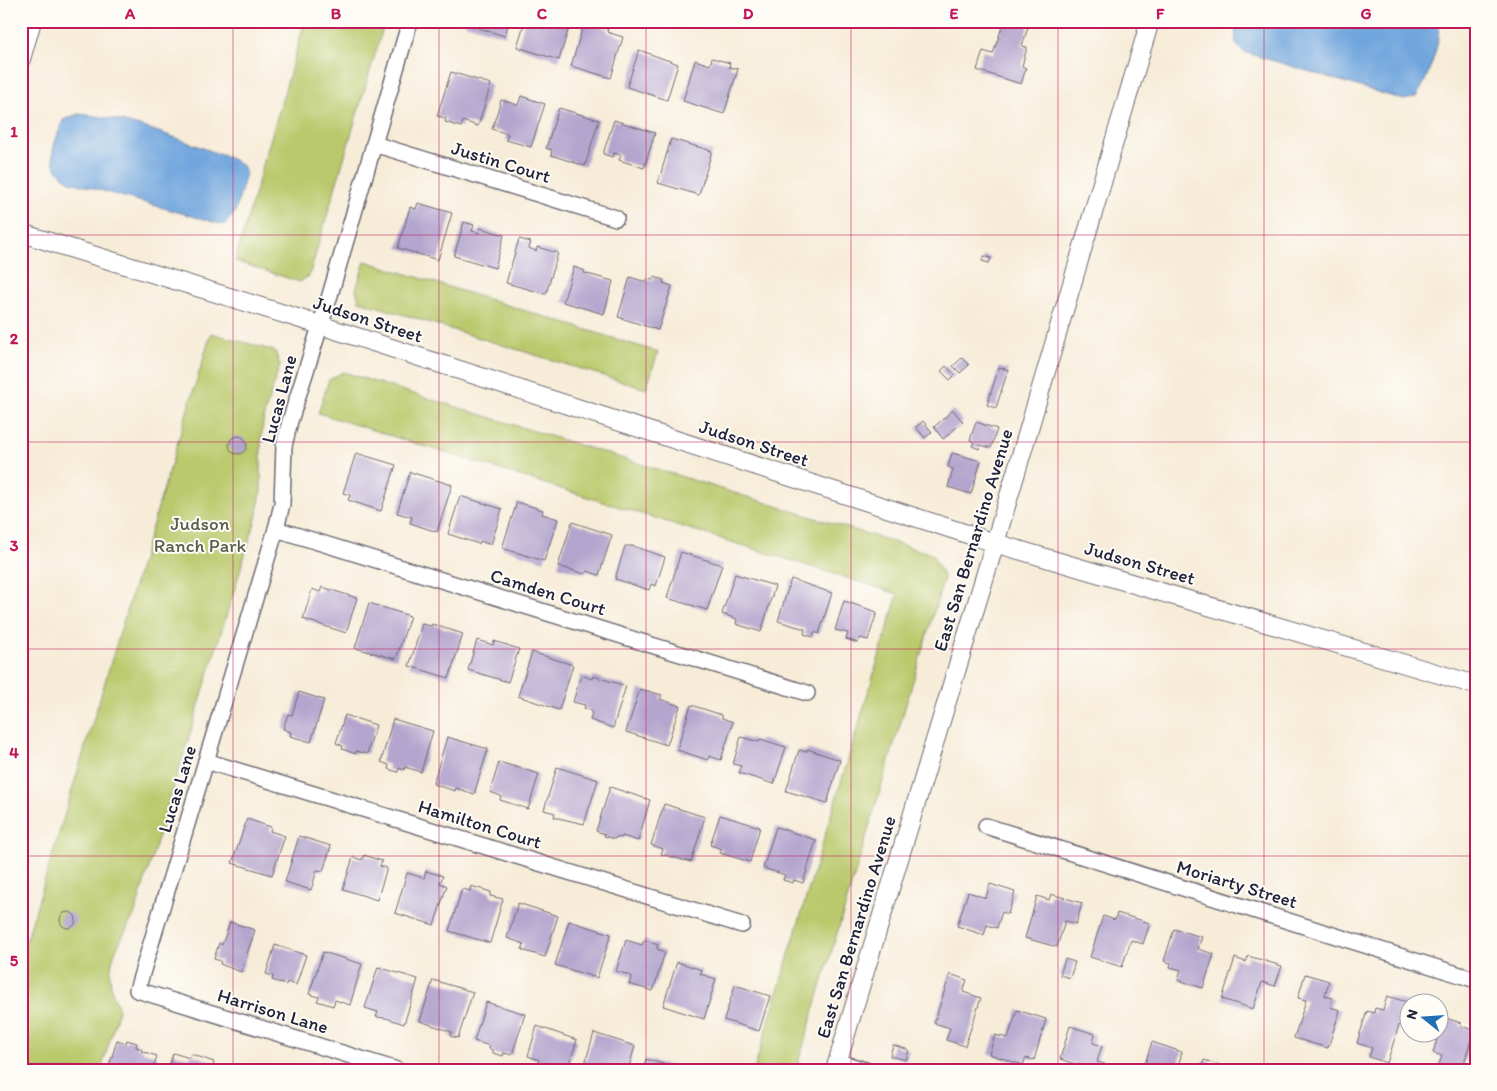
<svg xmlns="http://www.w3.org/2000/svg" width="1497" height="1091" font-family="Itim,sans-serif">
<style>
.green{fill:#bac96c;stroke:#6e7654}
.water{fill:#70a5dd;stroke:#49648c}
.building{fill:#b4a5ce}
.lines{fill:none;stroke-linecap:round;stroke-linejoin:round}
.minor-casing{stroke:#6d6972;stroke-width:18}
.tertiary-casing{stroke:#6d6972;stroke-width:20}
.minor{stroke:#fff;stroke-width:15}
.tertiary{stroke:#fff;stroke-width:18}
.grid{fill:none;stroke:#c2185b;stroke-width:1;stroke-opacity:0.55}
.labels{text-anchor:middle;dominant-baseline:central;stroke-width:4;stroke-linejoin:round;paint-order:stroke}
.street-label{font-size:19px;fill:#22223b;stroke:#fdfcf7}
.park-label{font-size:19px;fill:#575c4c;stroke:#fdfcf7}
.neatline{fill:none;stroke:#c2185b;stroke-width:2}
.grid-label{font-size:16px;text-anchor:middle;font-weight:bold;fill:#c2185b}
</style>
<rect width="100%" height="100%" fill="#fdfcf7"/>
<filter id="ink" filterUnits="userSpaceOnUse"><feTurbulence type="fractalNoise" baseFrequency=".02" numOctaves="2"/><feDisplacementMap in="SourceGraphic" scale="10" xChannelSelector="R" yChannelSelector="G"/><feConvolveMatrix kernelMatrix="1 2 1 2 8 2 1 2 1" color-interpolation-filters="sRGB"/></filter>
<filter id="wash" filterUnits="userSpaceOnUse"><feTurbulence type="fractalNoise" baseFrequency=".0096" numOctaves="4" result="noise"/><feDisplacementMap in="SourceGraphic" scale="20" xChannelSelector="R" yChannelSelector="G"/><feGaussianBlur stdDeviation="1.12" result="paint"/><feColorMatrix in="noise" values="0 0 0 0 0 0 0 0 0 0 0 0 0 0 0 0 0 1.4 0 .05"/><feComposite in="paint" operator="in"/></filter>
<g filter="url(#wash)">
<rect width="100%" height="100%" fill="#f7ecd8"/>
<g class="green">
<polygon points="305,21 385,21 309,276 300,282 235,261"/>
<polygon points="365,261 658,352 646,389 359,301 356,290"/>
<path d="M211,333L275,351L280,365L264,415L261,439V491L256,519L135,913C117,949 99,968 119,1009L101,1070H21V958Z"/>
<polygon points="343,372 932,554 944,578 796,1070 754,1070 898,594 318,413 329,380"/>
</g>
<g class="water">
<path d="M1238,21H1436C1446,33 1425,86 1416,97L1404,100L1244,52C1232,44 1235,34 1238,21Z"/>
<path d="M78,114C131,118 180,140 230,158L241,164L246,173L235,213L224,225L71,182C42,164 54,146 63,120Z"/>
</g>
<g id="blocks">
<g class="building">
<polygon points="465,21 509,21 505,36 465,24"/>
<polygon points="525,21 571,21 559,60 517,47"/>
<polygon points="1004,21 1030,21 1022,46 1027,47 1022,66 1026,68 1021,84 977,70 983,51 993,54"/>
<polygon points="594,22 604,25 603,28 608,29 607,32 623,37 611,78 571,66 584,23 593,25"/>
<polygon points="639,50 678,64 667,100 627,87"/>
<polygon points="712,58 730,63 729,67 738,69 724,114 683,101 695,60 710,65"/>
<polygon points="451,72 491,84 478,126 463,121 461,127 445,122 446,118 437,116"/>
<polygon points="521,96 545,104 531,147 506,140 508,134 492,129 501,100 518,105"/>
<polygon points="559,108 599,120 585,166 551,155 552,150 546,148"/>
<polygon points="614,120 655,133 644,168 619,160 621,155 614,153 612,157 603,154"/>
<polygon points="671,139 712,151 699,195 658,183"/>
<polygon points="418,203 452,213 438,260 398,248 410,207 416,209"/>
<polygon points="464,222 474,225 472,231 479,233 480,228 504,235 495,268 454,256"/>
<polygon points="519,239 531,242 529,248 536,251 537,247 558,253 546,294 506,283"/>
<polygon points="984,256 991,258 989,263 982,261"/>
<polygon points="574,267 585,271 584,273 613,281 604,314 563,302"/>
<polygon points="630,277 646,282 647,279 653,280 654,277 664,280 663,283 672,286 658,330 618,317"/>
<polygon points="962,358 969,365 960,373 953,366"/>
<polygon points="946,366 955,375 950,380 941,371"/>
<polygon points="999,367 1008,370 996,408 987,405"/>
<polygon points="953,410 963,422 943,439 934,427"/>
<polygon points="923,421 932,432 925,438 916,427"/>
<polygon points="976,422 997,429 991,448 980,445 979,449 972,446 974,442 970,440"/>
<circle cx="238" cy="445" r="9"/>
<polygon points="356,453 396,465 381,511 348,500 350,495 343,493"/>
<polygon points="952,453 981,461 971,494 948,487 953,469 948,467"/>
<polygon points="410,472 452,485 437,532 410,523 412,517 397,513"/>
<polygon points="460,496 502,509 491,545 480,541 479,544 448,534"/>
<polygon points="517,502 543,510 542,514 558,519 544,561 502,548"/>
<polygon points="572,522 612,535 599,575 587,571 585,574 558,566"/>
<polygon points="625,546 633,546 665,557 656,586 651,584 649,590 615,579"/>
<polygon points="681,552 722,565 707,610 667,598"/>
<polygon points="735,574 775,586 761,632 736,624 737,619 722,614"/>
<polygon points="791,579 832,593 819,634 815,632 813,637 804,634 805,629 778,621"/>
<polygon points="322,587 357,598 346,633 303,619 312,589 320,592"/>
<polygon points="844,601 877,612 868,640 860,638 858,643 846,639 848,633 835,630"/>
<polygon points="369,603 410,616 396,659 355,648"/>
<polygon points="422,624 431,626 432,624 463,634 449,678 409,666"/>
<polygon points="477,640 493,645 494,641 519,649 508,682 468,670"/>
<polygon points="532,652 573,665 559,710 518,696"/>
<polygon points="581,675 592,679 593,676 626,686 613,728 590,720 592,711 584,708 585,705 573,702"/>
<polygon points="640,689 662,695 660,699 680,706 667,745 626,732"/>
<polygon points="299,692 324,700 311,742 290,736 291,732 283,729 288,714 292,715"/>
<polygon points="691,705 722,715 722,718 733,722 721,760 709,756 708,760 677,750"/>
<polygon points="345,715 376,725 367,754 356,751 356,754 342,749 343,746 336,743"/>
<polygon points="393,719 433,731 421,772 405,767 404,770 399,768 398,772 388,769 389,765 381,762"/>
<polygon points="447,737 488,749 474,794 456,788 455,791 433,784"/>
<polygon points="741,737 759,742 760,739 786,747 774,784 739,773 741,766 733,764"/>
<polygon points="807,749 840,760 827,803 786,791 799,750 806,752"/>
<polygon points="499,762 539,774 528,809 500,800 501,796 490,792"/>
<polygon points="557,767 598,780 584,824 554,817 555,813 544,810"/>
<polygon points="610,787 650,800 638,841 622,836 622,838 616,837 615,839 604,836 605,834 596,831"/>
<polygon points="664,804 705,817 691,862 661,854 663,849 651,845"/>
<polygon points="720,815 760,827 750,862 720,853 722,849 710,845"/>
<polygon points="247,819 271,827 270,831 285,836 272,875 232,863"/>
<polygon points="776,827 816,840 803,883 794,880 793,883 783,880 785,875 763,868"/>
<polygon points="299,836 331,846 323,871 317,870 311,890 285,882"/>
<polygon points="364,855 382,861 380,866 387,868 377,900 343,889 353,857 362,860"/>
<polygon points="426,871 443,876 440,883 447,886 434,925 395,913 407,873 424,878"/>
<polygon points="990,884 1015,892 1008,914 1002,912 997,928 987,925 984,935 957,926 968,892 986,898"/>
<polygon points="471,886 491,892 490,896 503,899 490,943 449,931 462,889 470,891"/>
<polygon points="1051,894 1082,903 1076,924 1065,921 1057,947 1025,938 1037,896 1049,900"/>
<polygon points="518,903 558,916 545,957 522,950 524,944 507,938"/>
<circle cx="68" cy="920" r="8"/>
<polygon points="1117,913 1150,923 1143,944 1131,940 1122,967 1090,957 1103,916 1115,920"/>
<polygon points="569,921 611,934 597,978 555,965"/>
<polygon points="230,922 255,930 241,972 220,964 221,961 214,959 219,943 222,945"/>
<polygon points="1174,929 1202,937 1198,949 1214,954 1203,988 1178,980 1181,970 1170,967 1171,963 1164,961"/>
<polygon points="626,940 642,945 644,940 658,945 657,949 665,952 653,991 629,984 632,976 616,971"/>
<polygon points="275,945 306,955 296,985 287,982 286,985 272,980 273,976 266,974"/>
<polygon points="323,952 362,964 350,1005 335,1000 333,1006 317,1001 319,997 309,994"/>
<polygon points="1248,956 1282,966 1275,986 1262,982 1253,1009 1222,999 1235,958 1246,962"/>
<polygon points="1065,959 1075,962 1070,978 1060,975"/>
<polygon points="677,962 702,970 700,974 716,979 704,1019 663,1006"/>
<polygon points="378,967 418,979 404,1024 386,1018 376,1017 378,1012 365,1008"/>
<polygon points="950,974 967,980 963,992 981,998 965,1046 946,1040 950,1028 934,1023"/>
<polygon points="1305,974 1329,981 1325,996 1333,998 1330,1007 1340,1010 1328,1048 1294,1038 1306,1000 1298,998"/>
<polygon points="433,980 473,992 458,1038 450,1036 452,1032 420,1021"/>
<polygon points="735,985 770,996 759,1031 724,1020"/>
<polygon points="1387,996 1410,1003 1410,1016 1406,1027 1399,1025 1387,1063 1369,1057 1372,1048 1357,1043 1367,1011 1374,1013 1375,1008 1383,1010"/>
<polygon points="486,1002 525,1014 512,1055 504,1053 503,1056 493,1053 493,1050 489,1049 490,1046 474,1041"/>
<polygon points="1017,1010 1046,1019 1034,1060 1026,1058 1023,1065 989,1054 995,1035 1008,1038"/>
<polygon points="1440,1016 1461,1023 1460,1026 1474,1030 1462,1070 1447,1070 1438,1067 1442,1056 1433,1053 1438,1036 1432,1034 1440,1034"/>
<polygon points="537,1026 577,1040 567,1070 551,1068 538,1063 539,1060 528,1056"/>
<polygon points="1070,1026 1095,1034 1093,1043 1102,1046 1097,1062 1105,1064 1103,1070 1074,1070 1075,1064 1060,1059"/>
<polygon points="594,1033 635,1046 628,1070 583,1070"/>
<polygon points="117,1040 126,1043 127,1040 137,1043 136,1047 142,1049 141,1051 157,1056 153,1070 108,1070"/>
<polygon points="1152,1042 1182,1052 1177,1070 1143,1070"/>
<polygon points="893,1045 909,1050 906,1060 890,1056"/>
<polygon points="173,1053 190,1058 191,1054 214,1062 212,1070 168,1070"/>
<polygon points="646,1059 680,1069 680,1070 643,1070"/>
<polygon points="1204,1060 1232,1069 1232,1070 1201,1070"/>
<polygon points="228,1065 246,1069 246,1070 227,1070"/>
</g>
</g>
</g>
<g filter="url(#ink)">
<use href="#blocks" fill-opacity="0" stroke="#6d6972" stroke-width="1"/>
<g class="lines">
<defs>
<g id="minor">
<polyline points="374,144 616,218"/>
<polyline points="276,529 807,693"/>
<polyline points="206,761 742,925"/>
<polyline points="986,826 1476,980"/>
<polyline points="838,1062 865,1070"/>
<polyline points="397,1070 137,990 276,529 282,504 284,446 290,421 330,295 410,21"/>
</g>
<g id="tertiary">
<polyline points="21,59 32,21"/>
<polyline points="21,233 320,325 995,543 1476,685"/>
<polyline points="835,1070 995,543 1150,21"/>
</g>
</defs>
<use href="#minor" class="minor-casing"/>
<use href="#tertiary" class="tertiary-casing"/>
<use href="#minor" class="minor"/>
<use href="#tertiary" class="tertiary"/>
</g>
</g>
<path class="grid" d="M233,21V1070M439,21V1070M646,21V1070M851,21V1070M1058,21V1070M1264,21V1070M21,235H1476M21,442H1476M21,649H1476M21,856H1476"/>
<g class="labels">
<g class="street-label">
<text transform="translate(501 162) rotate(17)">Justin Court</text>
<text transform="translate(368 319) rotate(18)">Judson Street</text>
<text transform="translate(279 399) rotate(-75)">Lucas Lane</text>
<text transform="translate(754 443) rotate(18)">Judson Street</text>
<text transform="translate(973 540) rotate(-73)">East San Bernardino Avenue</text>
<text transform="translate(1140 563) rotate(16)">Judson Street</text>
<text transform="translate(548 592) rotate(17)">Camden Court</text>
<text transform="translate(177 789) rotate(-73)">Lucas Lane</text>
<text transform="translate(480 824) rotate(17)">Hamilton Court</text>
<text transform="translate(1237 884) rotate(17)">Moriarty Street</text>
<text transform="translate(856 927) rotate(-73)">East San Bernardino Avenue</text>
<text transform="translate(273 1011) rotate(17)">Harrison Lane</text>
</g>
<g class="park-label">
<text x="200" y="523">Judson<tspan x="200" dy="22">Ranch Park</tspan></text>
</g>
</g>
<rect width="1497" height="1091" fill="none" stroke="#fdfcf7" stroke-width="55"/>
<g transform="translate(1424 1018) rotate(287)"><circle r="24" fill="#fdfcf7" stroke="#a5a5ac"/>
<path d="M0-4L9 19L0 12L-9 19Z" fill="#1f6fb2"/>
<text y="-8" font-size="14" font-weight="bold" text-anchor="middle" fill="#22223b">N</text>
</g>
<rect x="28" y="28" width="1442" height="1036" class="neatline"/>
<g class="grid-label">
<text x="130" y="19">A</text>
<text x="336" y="19">B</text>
<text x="542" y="19">C</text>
<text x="748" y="19">D</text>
<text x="954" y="19">E</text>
<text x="1160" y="19">F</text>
<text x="1366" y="19">G</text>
<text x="14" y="137">1</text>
<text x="14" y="344">2</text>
<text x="14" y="551">3</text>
<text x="14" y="758">4</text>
<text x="14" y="966">5</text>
</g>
</svg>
